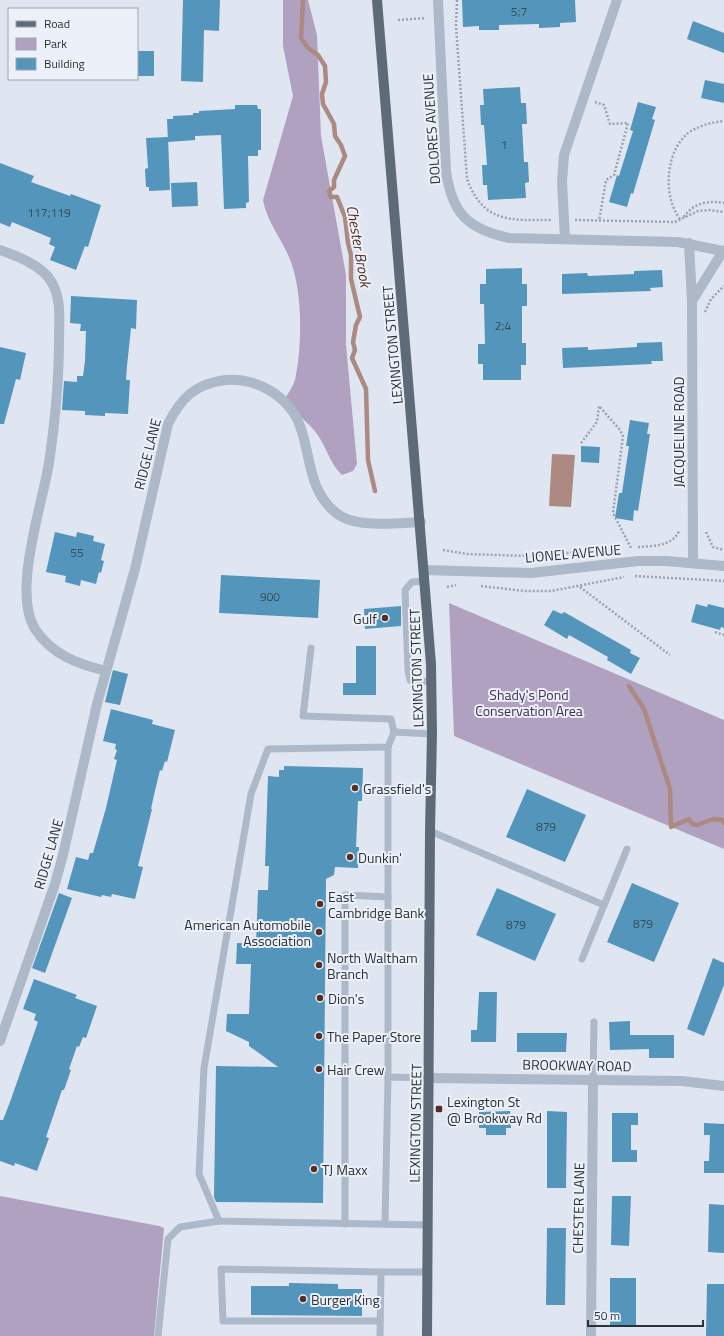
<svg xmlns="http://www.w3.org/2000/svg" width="724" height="1336" font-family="'Titillium Web',sans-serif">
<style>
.green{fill:#afa1bf}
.water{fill:#ac8981}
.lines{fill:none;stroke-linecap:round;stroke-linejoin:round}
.stream{stroke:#ac8981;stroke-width:4.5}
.building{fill:#5495bb}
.path{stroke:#97a4b4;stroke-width:2.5;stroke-dasharray:2 2;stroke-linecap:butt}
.lane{stroke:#adb8c8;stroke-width:7}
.street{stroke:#adb8c8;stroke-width:10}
.primary{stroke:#5d6b78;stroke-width:10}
.poi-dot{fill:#552e24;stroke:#ecf0f9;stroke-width:1.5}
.labels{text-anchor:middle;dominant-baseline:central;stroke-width:4;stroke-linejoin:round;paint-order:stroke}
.number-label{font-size:12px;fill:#354b58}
.street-label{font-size:14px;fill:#2b3237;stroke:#ecf0f9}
.poi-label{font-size:14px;fill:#2b3237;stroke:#ecf0f9;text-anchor:start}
.park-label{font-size:14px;fill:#423153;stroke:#ecf0f9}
.water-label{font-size:15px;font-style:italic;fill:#552e24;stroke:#ecf0f9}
</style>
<rect width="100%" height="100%" fill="#e0e6f1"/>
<g class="green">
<path d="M283,0H308L317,35L321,136L346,275V345L357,464L353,471L342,475C329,463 326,444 314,430C304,419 293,411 286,397C289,392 293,386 295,380C302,345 303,296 291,262C283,240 267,223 263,200L293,96L283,46Z"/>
<polygon points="449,603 724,720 724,849 454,736"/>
<polygon points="0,1196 159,1226 164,1228 154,1336 0,1336"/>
</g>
<polygon class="water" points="552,454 575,455 571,507 549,506"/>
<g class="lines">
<g class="stream">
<polyline points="303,0 301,38 308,48 318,55 325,66 326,82 322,94 323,104 334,124 335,136 341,145 345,156 334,180 334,187 329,191 331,197 337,197 345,217 348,243 351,255 351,279 360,317 356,325 353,342 355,350 352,358 366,389 368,460 375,491"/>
<polyline points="629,686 644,709 670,789 671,827 689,819 692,824 697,825 713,819 723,820 724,823"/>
</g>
</g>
<g class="building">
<polygon points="183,0 220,0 219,31 204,30 203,82 181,81"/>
<polygon points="462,0 575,0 576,22 560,23 560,27 539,28 539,24 499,25 499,30 479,30 479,26 463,27"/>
<polygon points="693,21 724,33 724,53 687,39"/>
<rect x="137" y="51" width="17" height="25"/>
<polygon points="705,80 724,84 724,103 701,98"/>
<polygon points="520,87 521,103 526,103 527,124 522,124 524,162 528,162 529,182 525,183 526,198 488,200 487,185 483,185 482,165 487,165 484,125 481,125 480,105 484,105 483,89"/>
<polygon points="638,102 656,107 652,119 655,120 633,194 631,193 627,207 609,202 617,175 619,176 633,131 630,130"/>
<polygon points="235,105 257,105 258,109 261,109 261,150 258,150 258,156 248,156 249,202 246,203 246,208 224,209 221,135 195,136 195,140 168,142 167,119 173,119 173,116 193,115 193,113 199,113 199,111 235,109"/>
<polygon points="168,137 170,190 149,191 149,187 146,187 145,169 148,168 146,138"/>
<polygon points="0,163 34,176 31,182 70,196 71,194 101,205 88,247 85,246 76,270 50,260 55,247 49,244 51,238 12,222 10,227 0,223"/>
<polygon points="197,182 198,206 172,207 171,183"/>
<polygon points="522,268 522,284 527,284 527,306 522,306 522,343 526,343 526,365 521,365 521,380 483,380 483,364 478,364 478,344 485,344 484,304 480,304 480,284 486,284 486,269"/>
<polygon points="662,270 663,287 650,288 651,291 562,294 562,274 587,273 588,276 634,274 634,271"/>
<polygon points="71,296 137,300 136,329 131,328 127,366 126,380 130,380 128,414 105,413 105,416 85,415 85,411 62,410 64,381 77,382 77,376 83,376 85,361 86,331 80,331 81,324 70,323"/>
<polygon points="662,342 663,361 651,361 652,364 563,368 562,348 588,347 588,350 637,347 637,343"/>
<polygon points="0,347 26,353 20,380 16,379 4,424 0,424"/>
<polygon points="630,420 649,423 647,434 650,434 638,511 634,510 633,521 615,518 619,493 622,493 629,446 626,446"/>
<polygon points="581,446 600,447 599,463 581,462"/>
<polygon points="55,532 76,537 77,532 94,536 93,541 105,544 101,560 104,561 101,573 99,572 96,584 81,580 80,586 65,582 66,576 46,572"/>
<polygon points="221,575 320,580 318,618 219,613"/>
<polygon points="696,604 707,607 708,604 724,608 724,628 721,627 720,630 691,622"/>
<polygon points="401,606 401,626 365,629 364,609"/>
<polygon points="553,610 562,614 564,612 631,650 630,653 640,658 631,674 607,660 608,657 569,635 567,639 544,625"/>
<polygon points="356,646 376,646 376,695 343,695 343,683 356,683"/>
<polygon points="113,670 128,674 120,705 105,702"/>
<polygon points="111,709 153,720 152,724 175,730 167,762 165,761 162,771 160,770 154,795 151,809 152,809 138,866 143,867 135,899 112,894 111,897 102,895 101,897 67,889 76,857 88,860 90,853 93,853 106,808 117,760 114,759 117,750 115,749 116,744 103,741"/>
<polygon points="284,766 363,768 362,801 358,801 356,847 359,847 358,868 335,867 334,875 326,879 323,1203 216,1202 214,1197 216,1066 278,1067 249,1046 249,1042 226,1031 227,1014 249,1014 251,964 236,964 237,943 256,944 258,890 268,890 269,866 265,866 268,776 279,777 279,770 284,770"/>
<polygon points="527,789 586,815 565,862 506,837"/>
<polygon points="632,883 679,903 654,962 607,942"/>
<polygon points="497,888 556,914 535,961 476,935"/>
<polygon points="59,893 72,898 45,973 32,968"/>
<polygon points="713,958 724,963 724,985 704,1036 687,1029"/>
<polygon points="34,979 77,995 75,998 97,1006 86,1038 83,1037 79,1047 77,1046 69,1069 71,1070 64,1090 62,1090 46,1137 49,1138 37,1171 15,1163 14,1166 0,1161 0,1120 3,1120 10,1102 38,1022 34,1020 36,1014 23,1009"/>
<polygon points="479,992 497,992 496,1042 471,1042 471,1030 477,1030"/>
<polygon points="630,1021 630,1035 674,1035 674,1058 649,1058 649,1049 610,1050 609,1022"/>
<polygon points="517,1033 567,1033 566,1052 517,1052"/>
<polygon points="510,1111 511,1128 506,1128 506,1135 486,1135 486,1128 479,1128 479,1112"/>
<polygon points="547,1111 567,1112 566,1188 547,1188"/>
<polygon points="612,1113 638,1113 638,1125 631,1125 631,1150 637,1150 637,1162 612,1162"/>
<polygon points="704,1123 724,1124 724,1173 704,1173 704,1161 709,1161 710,1135 704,1135"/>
<polygon points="612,1196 631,1196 629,1246 611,1245"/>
<polygon points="709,1204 724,1205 724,1253 708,1252"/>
<polygon points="547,1228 566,1228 565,1305 546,1305"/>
<rect x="610" y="1278" width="26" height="48"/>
<polygon points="289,1283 338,1284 338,1289 362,1289 362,1316 251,1315 251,1286 289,1286"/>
<polygon points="707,1284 724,1284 724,1336 706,1336"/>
</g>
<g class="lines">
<g class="path">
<path d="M457,0L456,26L467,179C484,224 511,220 552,220"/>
<polyline points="398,20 426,18"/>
<polyline points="595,102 604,105 610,124 628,123 614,175 606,180 599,221"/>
<path d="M684,217C693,203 708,200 724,203"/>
<path d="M680,219C663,197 665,153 687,134C697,126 712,122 724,121"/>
<polyline points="575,220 675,222 698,211 709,210 724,212"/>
<polyline points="705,312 711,299 724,286"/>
<polyline points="581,443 597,422 599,406 620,430 623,436 613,513 631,548"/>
<polyline points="706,532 713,547 724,550"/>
<path d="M638,547C653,546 673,546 679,531"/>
<polyline points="443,550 467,554 529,556 618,549"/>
<polyline points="635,576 724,581"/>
<polyline points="481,586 524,591 551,591 624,577"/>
<polyline points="447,587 456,585"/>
<polyline points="580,587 670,655"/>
<polyline points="715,632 724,635"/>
</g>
<g class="lane">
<polyline points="425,581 412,582 405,590 408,670 410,680 414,682 431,681"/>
<polyline points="311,648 303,716 391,719 394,732"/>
<polyline points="430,831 604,905"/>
<polyline points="388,897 388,747"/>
<polyline points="582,959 627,849"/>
<polyline points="388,1077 430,1078"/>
<polyline points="593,1080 594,1022"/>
<polyline points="345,1224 345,895 388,897 388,1077 385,1224"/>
<polyline points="428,1225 219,1221 199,1174 204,1068 251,794 268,749 388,747 394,732 432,734"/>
<polyline points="380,1321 223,1321 221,1269 381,1272"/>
<polyline points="158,1336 168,1239 180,1227 219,1221"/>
<polyline points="380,1336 381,1272 428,1272"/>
</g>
<g class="street">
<path d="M438,0L446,171C452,214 468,229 509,238L678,242L723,251L692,301"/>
<polyline points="565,239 562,181 564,155 617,0"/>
<polyline points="689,243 692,301 693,562"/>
<path d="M0,250C17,256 41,265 51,281C62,299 59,320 59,340C59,381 55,422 49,463C42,506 12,592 35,629C52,655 78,664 106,671"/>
<polyline points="424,570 531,573 638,561 666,561 724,566"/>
<path d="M0,1041L55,884L63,855L97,704L135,569L168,424C181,398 195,384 225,380C256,377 289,396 300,426C311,455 308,490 335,512C354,529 396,523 421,522"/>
<polyline points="430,1078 682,1081 724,1086"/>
<polyline points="591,1336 593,1080"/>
</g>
<polyline class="primary" points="377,0 431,664 432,734 430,831 427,1336"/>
</g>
<g class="poi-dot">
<circle cx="385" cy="618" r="4"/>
<circle cx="355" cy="788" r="4"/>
<circle cx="350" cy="857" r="4"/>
<circle cx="320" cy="904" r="4"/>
<circle cx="319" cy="932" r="4"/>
<circle cx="319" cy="965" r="4"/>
<circle cx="320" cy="998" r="4"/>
<circle cx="319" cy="1036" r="4"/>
<circle cx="319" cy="1069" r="4"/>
<rect x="435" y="1105" width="8" height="8" rx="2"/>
<circle cx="314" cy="1169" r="4"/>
<circle cx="303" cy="1299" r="4"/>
</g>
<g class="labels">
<g class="number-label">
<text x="519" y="11">5;7</text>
<text x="504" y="144">1</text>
<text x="49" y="212">117;119</text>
<text x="503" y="325">2;4</text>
<text x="77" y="552">55</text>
<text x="270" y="596">900</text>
<text x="546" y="826">879</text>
<text x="643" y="923">879</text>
<text x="516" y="924">879</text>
</g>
<g class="street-label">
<text transform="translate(431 129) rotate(-94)">DOLORES AVENUE</text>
<text transform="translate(392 345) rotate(-95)">LEXINGTON STREET</text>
<text transform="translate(678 432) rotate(-90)">JACQUELINE ROAD</text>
<text transform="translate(147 454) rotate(-76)">RIDGE LANE</text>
<text transform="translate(573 553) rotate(-5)">LIONEL AVENUE</text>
<text transform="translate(416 668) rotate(-92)">LEXINGTON STREET</text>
<text transform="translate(48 854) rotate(-74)">RIDGE LANE</text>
<text transform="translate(577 1065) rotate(1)">BROOKWAY ROAD</text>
<text transform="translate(415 1123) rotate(-89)">LEXINGTON STREET</text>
<text transform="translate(578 1208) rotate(-89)">CHESTER LANE</text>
</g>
<g class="poi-label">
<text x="377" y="618" text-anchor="end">Gulf</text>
<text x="363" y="788">Grassfield's</text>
<text x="358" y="857">Dunkin'</text>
<text x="328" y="896">East<tspan x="328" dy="16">Cambridge Bank</tspan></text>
<text x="311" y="924" text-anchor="end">American Automobile<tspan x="311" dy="16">Association</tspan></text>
<text x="327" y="957">North Waltham<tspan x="327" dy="16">Branch</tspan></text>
<text x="328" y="998">Dion's</text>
<text x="327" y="1036">The Paper Store</text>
<text x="327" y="1069">Hair Crew</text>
<text x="447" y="1101">Lexington St<tspan x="447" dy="16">@ Brookway Rd</tspan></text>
<text x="322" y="1169">TJ Maxx</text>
<text x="311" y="1299">Burger King</text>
</g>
<g class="park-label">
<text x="529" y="694">Shady's Pond<tspan x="529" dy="16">Conservation Area</tspan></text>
</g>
<g class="water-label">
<text transform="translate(359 246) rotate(80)">Chester Brook</text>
</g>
</g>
<rect x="8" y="8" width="130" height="72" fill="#ecf0f9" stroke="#9fa4ab"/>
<rect x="16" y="21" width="20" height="6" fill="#5d6b78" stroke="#9fa4ab"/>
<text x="44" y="28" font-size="12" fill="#2b3237">Road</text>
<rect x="16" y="38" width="20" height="12" fill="#afa1bf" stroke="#9fa4ab"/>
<text x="44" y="48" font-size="12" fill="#2b3237">Park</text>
<rect x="16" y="58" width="20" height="12" fill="#5495bb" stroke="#9fa4ab"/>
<text x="44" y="68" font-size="12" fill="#2b3237">Building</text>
<path d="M588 1320v6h115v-6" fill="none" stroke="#2b3237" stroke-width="2"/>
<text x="594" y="1320" font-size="12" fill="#2b3237" stroke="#ecf0f9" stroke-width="3" paint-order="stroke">50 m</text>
</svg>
